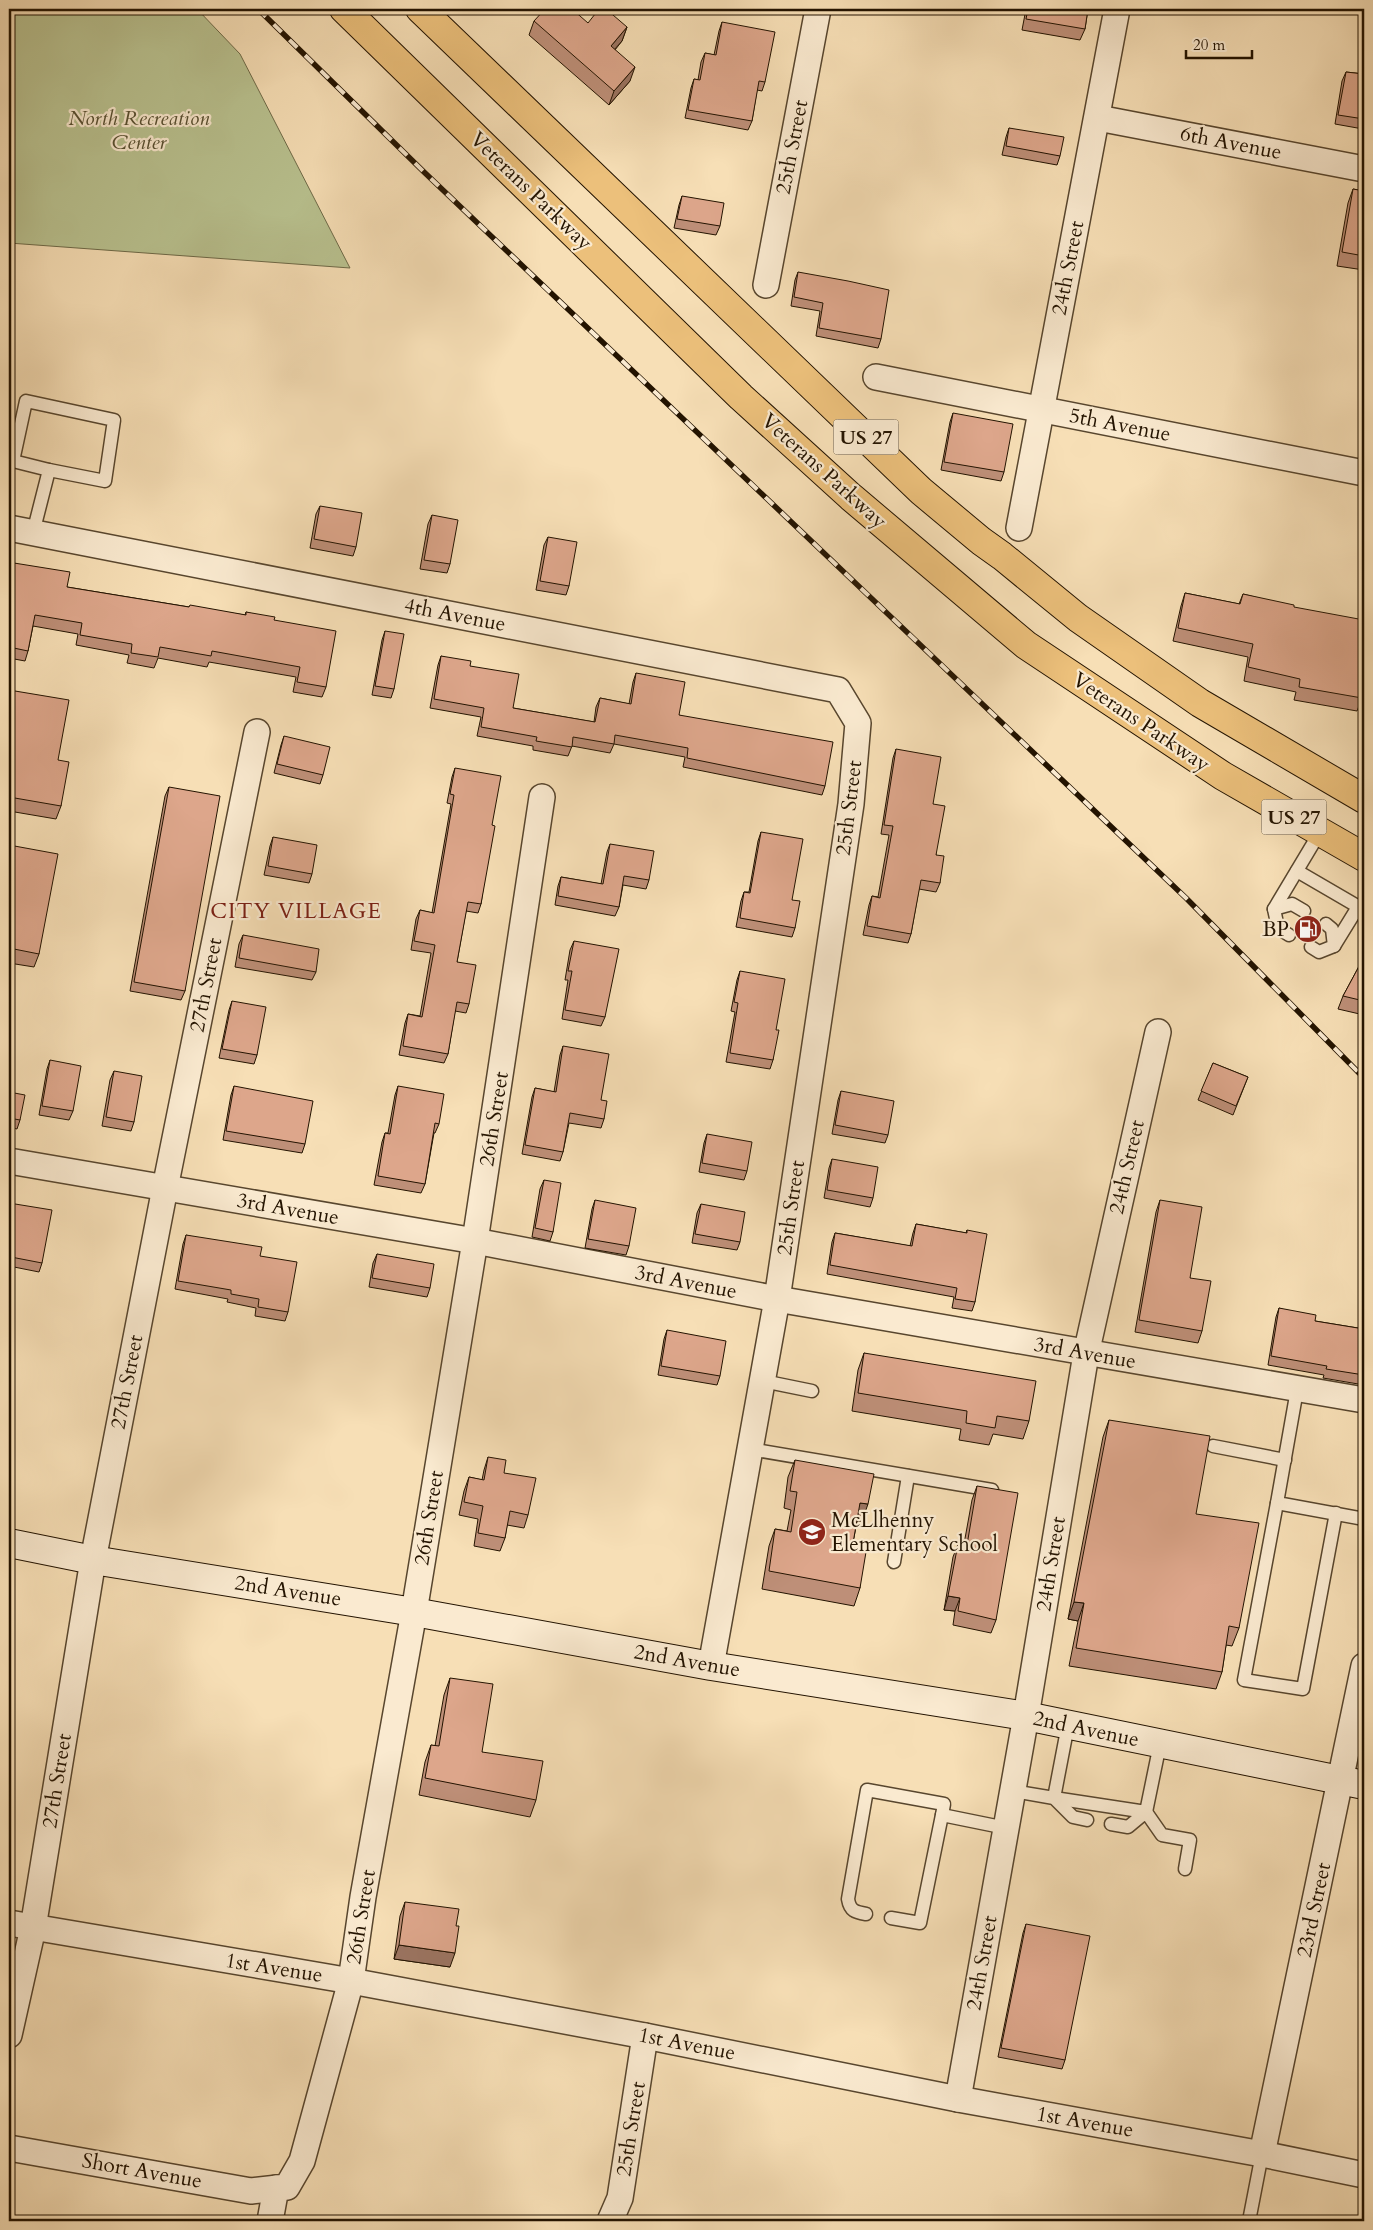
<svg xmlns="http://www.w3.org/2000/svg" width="1373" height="2230" font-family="Cardo,serif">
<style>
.green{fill:#b9c290;stroke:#6e6a48}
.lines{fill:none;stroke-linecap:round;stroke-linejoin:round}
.service-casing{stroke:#58462e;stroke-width:15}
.minor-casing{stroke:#58462e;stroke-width:28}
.secondary-casing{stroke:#231300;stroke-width:30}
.primary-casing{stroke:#231300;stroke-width:30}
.service{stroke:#faead0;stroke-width:12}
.minor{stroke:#faead0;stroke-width:25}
.secondary{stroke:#faead0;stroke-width:28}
.primary{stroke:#ecc07b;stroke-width:28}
.rail-casing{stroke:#231300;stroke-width:5.5}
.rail{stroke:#faead0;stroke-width:4;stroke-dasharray:11;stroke-linecap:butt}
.wall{fill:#be8f78;stroke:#231300}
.shaded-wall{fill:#9b7461;stroke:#231300}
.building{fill:#dda68b;stroke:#231300}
.labels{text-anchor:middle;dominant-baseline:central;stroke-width:4.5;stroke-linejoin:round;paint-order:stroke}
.shield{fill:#faead0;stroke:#64543e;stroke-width:1}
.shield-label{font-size:20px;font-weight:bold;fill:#231300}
.park-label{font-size:21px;font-style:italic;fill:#585032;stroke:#faead0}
.street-label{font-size:21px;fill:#231300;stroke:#faead0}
.poi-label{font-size:21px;fill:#231300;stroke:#faead0;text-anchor:end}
.neighbourhood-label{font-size:22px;letter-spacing:1px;fill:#7a1f14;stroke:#faead0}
</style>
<rect width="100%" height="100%" fill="#f7dfb6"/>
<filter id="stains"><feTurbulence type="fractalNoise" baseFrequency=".004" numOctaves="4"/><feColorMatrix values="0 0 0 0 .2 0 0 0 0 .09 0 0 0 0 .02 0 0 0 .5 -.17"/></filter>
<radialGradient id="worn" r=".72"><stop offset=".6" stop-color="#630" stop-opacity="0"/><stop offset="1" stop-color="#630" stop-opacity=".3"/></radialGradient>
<polygon class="green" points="9,9 197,9 240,54 350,268 9,243"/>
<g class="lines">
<defs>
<g id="service">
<polyline points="9,460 49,470 33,533"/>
<polyline points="13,461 26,401 114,420 105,481 49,470"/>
<polyline points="1297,871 1364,910"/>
<polyline points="1274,909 1320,832"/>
<polyline points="1289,935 1278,928 1274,909 1292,904 1304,911"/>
<polyline points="1334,946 1358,907"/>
<polyline points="1311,947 1319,952 1334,946 1332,929 1326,924"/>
<polyline points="763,1381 812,1391"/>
<polyline points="1297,1390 1277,1503 1364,1519"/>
<polyline points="1213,1446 1285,1460"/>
<polyline points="750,1449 992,1490"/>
<polyline points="1277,1503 1244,1680 1303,1689 1336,1513"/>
<polyline points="894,1562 908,1476"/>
<polyline points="1068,1725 1054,1798 1146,1812 1160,1744"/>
<polyline points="1013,1791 1054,1798 1073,1817 1087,1820"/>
<polyline points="1111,1824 1128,1827 1146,1812 1162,1835 1190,1840 1185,1869"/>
<path d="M866,1914C855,1912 850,1911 848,1899L867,1790L944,1804L942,1815"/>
<polyline points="891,1918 920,1923 942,1815 1006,1828"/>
<polyline points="1249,2221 1262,2154"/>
</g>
<g id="minor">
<polyline points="1098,118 1364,169"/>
<polyline points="766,285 818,9"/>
<polyline points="876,377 1364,473"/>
<polyline points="9,528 838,690 858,723 851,804 777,1299 711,1666"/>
<polyline points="1019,528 1117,9"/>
<polyline points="9,1161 475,1241 777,1299 1364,1400"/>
<polyline points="9,1923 351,1981 645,2036 958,2099 1262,2154 1364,2175"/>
<polyline points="9,2035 33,1928 93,1560 165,1188 257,732"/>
<polyline points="958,2099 1026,1716 1086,1354 1158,1032"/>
<polyline points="9,2148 251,2191 287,2187 302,2161 351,1981 363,1897 414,1612 475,1241 542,797"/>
<polyline points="1262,2154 1364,1666"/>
<polyline points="270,2221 276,2188"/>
<polyline points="610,2221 620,2198 645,2036"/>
</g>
<polyline id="secondary" points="9,1543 93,1560 414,1612 711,1666 1026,1716 1364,1785"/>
<g id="primary">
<polyline points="344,9 741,397 851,497 1026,645 1223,776 1364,857"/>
<polyline points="420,9 921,491 981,541 1002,556 1078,618 1200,703 1364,799"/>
</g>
</defs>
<use href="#service" class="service-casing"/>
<use href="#minor" class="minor-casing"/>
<use href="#secondary" class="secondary-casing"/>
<use href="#primary" class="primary-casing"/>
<use href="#service" class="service"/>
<use href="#minor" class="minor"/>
<use href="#secondary" class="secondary"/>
<use href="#primary" class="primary"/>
<defs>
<polyline id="rail" points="258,9 424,172 1186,898 1364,1078"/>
</defs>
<use href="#rail" class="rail-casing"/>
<use href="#rail" class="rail"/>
</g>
<g class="wall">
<polygon points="1026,9 1088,9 1085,29 1080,40 1022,30"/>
<polygon points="534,21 588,23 627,27 622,41 615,50 630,81 609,105 529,35"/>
<polygon points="722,22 765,82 762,91 757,90 752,121 748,130 685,118 691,88 694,79 698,80 701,62 705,53 714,55 719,31"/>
<polygon points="1346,72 1364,74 1364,146 1360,145 1363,129 1335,124 1342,81"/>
<polygon points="1009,128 1060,156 1057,165 1002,155 1006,137"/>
<polygon points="1353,189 1364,191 1364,270 1337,266 1348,203"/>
<polygon points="682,196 720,226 716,235 674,228 679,205"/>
<polygon points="798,272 881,339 878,348 816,336 820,311 791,306 795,280"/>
<polygon points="953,413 1004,472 1001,481 941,470 950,422"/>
<polygon points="320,506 356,547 353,556 310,548 316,514"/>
<polygon points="432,515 450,564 447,573 420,569 428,524"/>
<polygon points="548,537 569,586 566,595 536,590 544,545"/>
<polygon points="14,563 67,587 189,607 245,615 246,612 274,620 326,687 322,697 293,692 296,677 209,662 207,667 158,658 154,668 127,663 129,655 76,645 78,634 33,626 28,651 25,661 9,658 9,579 10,573"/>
<polygon points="1185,593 1239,604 1243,594 1294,607 1362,698 1357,711 1294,700 1296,692 1244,681 1248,657 1173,641 1181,606"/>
<polygon points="385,631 394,689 391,698 372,695 382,640"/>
<polygon points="441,656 470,666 513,708 594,722 596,707 600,698 629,704 633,682 636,673 679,715 825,786 822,795 683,767 685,757 614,744 610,753 572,746 568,756 533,750 533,746 477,736 481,717 430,708 438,665"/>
<polygon points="9,690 58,760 61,806 56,819 9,811"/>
<polygon points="284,736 323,775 320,784 274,773 281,745"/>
<polygon points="896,749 933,804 936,855 940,883 936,892 919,889 911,934 908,943 863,935 869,905 872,896 878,897 889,835 881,834 893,758"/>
<polygon points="455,768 492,825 481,904 478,913 466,911 457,962 469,1004 466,1013 455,1011 448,1054 444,1063 399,1055 405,1023 408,1014 420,1016 431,953 411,950 416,919 420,910 432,913 451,804 447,803 452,777"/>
<polygon points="169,787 185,991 181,1000 130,991 165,796"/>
<polygon points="761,832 792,900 795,928 792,937 736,927 741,901 744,892 749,892 758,841"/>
<polygon points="273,837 312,874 309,883 264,875 270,846"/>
<polygon points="610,844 649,880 646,889 623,885 619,907 615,916 555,905 558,886 561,877 601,884 607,852"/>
<polygon points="9,845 39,954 34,967 9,963"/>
<polygon points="243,935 316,972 312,980 235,967 239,944"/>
<polygon points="574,941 605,1017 601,1026 562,1019 568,980 565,980 570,950"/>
<polygon points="1364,957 1364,1015 1338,1009 1343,996"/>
<polygon points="740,971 776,1030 773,1060 770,1069 726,1062 735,1012 731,1011 737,980"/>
<polygon points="232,1001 257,1055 254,1064 219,1058 229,1010"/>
<polygon points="563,1046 601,1100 604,1119 601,1128 569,1123 563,1152 560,1161 522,1154 532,1097 535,1088 554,1092 560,1055"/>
<polygon points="50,1060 73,1111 69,1120 39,1115 47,1069"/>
<polygon points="1213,1063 1248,1077 1233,1115 1198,1100"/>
<polygon points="114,1071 134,1122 131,1131 102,1126 110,1080"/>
<polygon points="234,1086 305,1144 302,1153 223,1140 231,1095"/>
<polygon points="398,1086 439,1124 435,1133 434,1133 425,1184 421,1193 374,1185 382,1142 385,1133 388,1133 395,1095"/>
<polygon points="841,1091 888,1135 885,1143 832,1134 838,1100"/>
<polygon points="9,1092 20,1120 17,1129 9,1127"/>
<polygon points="707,1134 747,1171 744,1180 699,1172 704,1143"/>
<polygon points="832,1159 873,1198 870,1207 824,1198 829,1168"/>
<polygon points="544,1180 553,1232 550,1241 532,1237 540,1189"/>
<polygon points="595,1200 629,1246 626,1255 585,1248 592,1209"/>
<polygon points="1160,1200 1190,1278 1202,1331 1198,1343 1135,1332 1156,1212"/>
<polygon points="9,1203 42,1263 39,1272 9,1266 11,1249 9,1248"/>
<polygon points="701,1204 740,1242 737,1250 692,1243 697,1213"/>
<polygon points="916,1224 966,1233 967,1230 975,1302 972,1311 952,1308 954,1297 827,1274 832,1242 835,1233 910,1246 913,1233"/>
<polygon points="186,1235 260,1256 288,1312 285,1321 255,1316 256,1308 227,1302 228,1299 175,1289 183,1244"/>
<polygon points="377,1254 430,1288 427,1297 369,1287 373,1263"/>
<polygon points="1279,1308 1315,1321 1364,1329 1364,1385 1323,1378 1324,1375 1268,1365 1276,1317"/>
<polygon points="667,1330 720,1376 717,1385 658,1375 664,1339"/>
<polygon points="864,1353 1029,1421 1023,1439 993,1434 989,1445 959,1440 961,1429 852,1411 858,1370"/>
<polygon points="1109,1420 1239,1628 1232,1646 1226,1645 1222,1672 1216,1689 1069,1666 1078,1621 1068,1619 1103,1437"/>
<polygon points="488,1457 504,1473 528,1515 524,1528 507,1525 505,1538 500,1551 474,1546 478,1519 459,1515 464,1491 469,1477 482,1480 484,1470"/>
<polygon points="795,1460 862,1521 857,1521 853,1543 860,1588 854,1606 762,1589 769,1546 775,1529 787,1531 791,1510 784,1508 788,1477"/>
<polygon points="977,1486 996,1620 991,1633 953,1625 955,1611 944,1610 953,1557 958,1544 964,1544 972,1500"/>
<polygon points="450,1678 482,1752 536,1800 530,1817 419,1795 425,1762 431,1745 435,1746 444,1695"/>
<polygon points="405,1902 450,1967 394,1959 400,1916"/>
<polygon points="1026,1924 1065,2060 1062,2069 998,2057 1023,1933"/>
</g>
<g class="shaded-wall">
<polygon points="627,27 622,41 606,59 611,46"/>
<polygon points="635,67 630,81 609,105 614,91"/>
<polygon points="860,1503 868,1504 862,1521 854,1520"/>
<polygon points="948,1596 960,1598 955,1611 944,1610"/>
<polygon points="1074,1602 1084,1603 1078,1621 1068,1619"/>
<polygon points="399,1945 455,1953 450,1967 394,1959"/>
</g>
<g class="building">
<polygon points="545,9 572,9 588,23 599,9 606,9 627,27 611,46 635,67 614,91 534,21"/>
<polygon points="1028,9 1088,9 1085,29 1026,19"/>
<polygon points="722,22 775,32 765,82 759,81 752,121 688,110 694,79 700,80 705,53 716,55"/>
<polygon points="1346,72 1364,74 1364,119 1338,115"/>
<polygon points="1009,128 1064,137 1060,156 1006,146"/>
<polygon points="1353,189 1364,191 1364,256 1342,252"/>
<polygon points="682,196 724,203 720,226 677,219"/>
<polygon points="798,272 848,281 889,290 881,339 819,328 823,303 794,297"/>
<polygon points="953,413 1013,424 1004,472 944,462"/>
<polygon points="320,506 362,513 356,547 314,539"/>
<polygon points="432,515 458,520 450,564 424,560"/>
<polygon points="548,537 577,542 569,586 540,581"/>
<polygon points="14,563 70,572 67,587 189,607 190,605 246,615 246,612 275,617 274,620 336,631 326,687 297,682 300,667 212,651 211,656 160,647 158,657 131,653 132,644 80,635 82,623 35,615 28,651 9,647 9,590"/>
<polygon points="1185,593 1240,604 1243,594 1294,605 1294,607 1364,620 1364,683 1362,698 1299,687 1300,679 1248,667 1253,644 1178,628"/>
<polygon points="385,631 404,634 394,689 375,686"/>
<polygon points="441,656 471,661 470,666 519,674 513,708 595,722 600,698 631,704 636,673 685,682 679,715 833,742 825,786 687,758 688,748 615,735 614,744 573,737 572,747 536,741 537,737 481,727 484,708 434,699"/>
<polygon points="9,690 69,700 58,760 69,762 61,806 9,797"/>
<polygon points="284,736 330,747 323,775 277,764"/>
<polygon points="896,749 941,757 933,804 945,806 936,855 944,856 940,883 921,880 911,934 867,926 872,896 880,898 893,826 884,825"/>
<polygon points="455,768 501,776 492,825 495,826 481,904 468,902 457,962 476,965 469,1004 457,1002 448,1054 403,1046 408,1014 422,1017 435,945 414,941 420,910 434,913 454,795 450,794"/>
<polygon points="169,787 220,796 185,991 134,982"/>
<polygon points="761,832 803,839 792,900 800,901 795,928 740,918 744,892 750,893"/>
<polygon points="273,837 317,845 312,874 268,866"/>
<polygon points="610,844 654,851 649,880 624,876 619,907 558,896 561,877 603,884"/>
<polygon points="9,845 58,854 39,954 9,948"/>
<polygon points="243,935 319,949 316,972 239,958"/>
<polygon points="574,941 619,949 605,1017 565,1010 572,971 568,971"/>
<polygon points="1364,957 1364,1001 1343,996"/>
<polygon points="740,971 785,979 776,1030 779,1030 773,1060 730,1053 738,1003 734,1002"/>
<polygon points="232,1001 266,1007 257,1055 222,1049"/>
<polygon points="563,1046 609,1054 601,1100 607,1101 604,1119 570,1113 563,1152 525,1145 535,1088 556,1092"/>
<polygon points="50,1060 81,1066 73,1111 42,1106"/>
<polygon points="1213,1063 1248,1077 1236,1106 1201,1091"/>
<polygon points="114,1071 142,1076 134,1122 106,1117"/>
<polygon points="234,1086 313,1101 305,1144 226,1131"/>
<polygon points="398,1086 444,1094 439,1124 435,1123 425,1184 378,1176 385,1133 390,1134"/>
<polygon points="841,1091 894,1101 888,1135 835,1125"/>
<polygon points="9,1092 25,1095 20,1120 9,1118"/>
<polygon points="707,1134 752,1142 747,1171 702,1163"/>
<polygon points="832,1159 878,1167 873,1198 827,1190"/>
<polygon points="544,1180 561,1183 553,1232 535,1228"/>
<polygon points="595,1200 636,1208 629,1246 588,1239"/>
<polygon points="1160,1200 1202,1207 1190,1278 1211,1281 1202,1331 1139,1320"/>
<polygon points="9,1203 52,1210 42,1263 11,1257 14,1240 9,1239"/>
<polygon points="701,1204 745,1212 740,1242 695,1234"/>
<polygon points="916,1224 967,1233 967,1230 987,1234 975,1302 955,1299 957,1288 830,1265 835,1233 912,1246"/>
<polygon points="186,1235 262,1247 260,1256 297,1262 288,1312 258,1307 259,1299 231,1294 231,1290 178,1281"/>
<polygon points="377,1254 434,1264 430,1288 372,1278"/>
<polygon points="1279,1308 1316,1315 1315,1321 1364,1329 1364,1375 1326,1369 1327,1366 1271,1356"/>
<polygon points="667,1330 726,1341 720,1376 661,1366"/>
<polygon points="864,1353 1036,1381 1029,1421 997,1416 995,1428 966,1423 967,1411 858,1393"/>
<polygon points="1109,1420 1210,1436 1196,1514 1259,1523 1239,1628 1229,1626 1222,1672 1076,1648 1084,1603 1074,1602"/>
<polygon points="488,1457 506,1460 504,1473 536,1478 528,1515 510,1511 505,1538 478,1533 483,1506 464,1502 469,1477 484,1480"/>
<polygon points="795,1460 874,1474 868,1504 860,1503 853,1543 867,1546 860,1588 769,1571 775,1529 791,1532 797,1492 790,1491"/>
<polygon points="977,1486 1018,1493 996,1620 958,1611 960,1598 948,1596 958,1544 967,1545"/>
<polygon points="450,1678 493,1684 482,1752 543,1761 536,1800 425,1778 431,1745 439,1746"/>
<polygon points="405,1902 459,1909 456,1926 459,1926 455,1953 399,1945"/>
<polygon points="1026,1924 1090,1936 1065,2060 1001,2048"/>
</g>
<defs>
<symbol id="fuel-disc" viewBox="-11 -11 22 22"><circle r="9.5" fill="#8f2418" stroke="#faead0"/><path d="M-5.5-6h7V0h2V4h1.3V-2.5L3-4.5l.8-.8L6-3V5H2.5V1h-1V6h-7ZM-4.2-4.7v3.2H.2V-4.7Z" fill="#fff"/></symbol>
<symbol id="school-disc" viewBox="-11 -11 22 22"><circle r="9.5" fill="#8f2418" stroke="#faead0"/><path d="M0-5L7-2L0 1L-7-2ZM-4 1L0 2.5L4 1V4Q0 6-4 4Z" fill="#fff"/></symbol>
</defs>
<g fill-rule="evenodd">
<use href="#fuel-disc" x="1292" y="913" width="32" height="32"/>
<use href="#school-disc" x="796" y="1516" width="32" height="32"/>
</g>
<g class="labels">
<g class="shield">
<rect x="833.5" y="419.5" width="65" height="35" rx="4"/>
<rect x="1261.5" y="799.5" width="65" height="35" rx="4"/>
</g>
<g class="shield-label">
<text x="866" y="437">US 27</text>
<text x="1294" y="817">US 27</text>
</g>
<g class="park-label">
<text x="139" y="118">North Recreation<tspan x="139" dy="24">Center</tspan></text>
</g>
<g class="street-label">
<text transform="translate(1231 143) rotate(11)">6th Avenue</text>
<text transform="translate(792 147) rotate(-79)">25th Street</text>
<text transform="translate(531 191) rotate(44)">Veterans Parkway</text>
<text transform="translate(1068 268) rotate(-79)">24th Street</text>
<text transform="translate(1120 425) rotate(11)">5th Avenue</text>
<text transform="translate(824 471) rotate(42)">Veterans Parkway</text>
<text transform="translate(455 615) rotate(11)">4th Avenue</text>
<text transform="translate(1141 722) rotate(34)">Veterans Parkway</text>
<text transform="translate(849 808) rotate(-83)">25th Street</text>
<text transform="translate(206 985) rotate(-79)">27th Street</text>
<text transform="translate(494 1119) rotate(-81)">26th Street</text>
<text transform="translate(1127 1167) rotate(-77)">24th Street</text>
<text transform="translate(791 1208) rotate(-82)">25th Street</text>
<text transform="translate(288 1209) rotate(10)">3rd Avenue</text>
<text transform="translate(686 1282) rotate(11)">3rd Avenue</text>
<text transform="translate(1085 1353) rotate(10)">3rd Avenue</text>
<text transform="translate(127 1382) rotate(-79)">27th Street</text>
<text transform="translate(429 1518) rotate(-81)">26th Street</text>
<text transform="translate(1051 1564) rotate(-81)">24th Street</text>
<text transform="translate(288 1591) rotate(9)">2nd Avenue</text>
<text transform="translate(687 1661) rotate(10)">2nd Avenue</text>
<text transform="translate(1086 1729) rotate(12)">2nd Avenue</text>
<text transform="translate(57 1781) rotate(-81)">27th Street</text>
<text transform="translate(1314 1910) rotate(-78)">23rd Street</text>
<text transform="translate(361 1917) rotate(-81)">26th Street</text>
<text transform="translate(982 1963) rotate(-80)">24th Street</text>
<text transform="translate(274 1968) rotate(9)">1st Avenue</text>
<text transform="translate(687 2044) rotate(11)">1st Avenue</text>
<text transform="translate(1085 2122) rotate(10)">1st Avenue</text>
<text transform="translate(631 2129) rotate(-81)">25th Street</text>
<text transform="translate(142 2171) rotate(10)">Short Avenue</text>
</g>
<g class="poi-label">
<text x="1289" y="929">BP</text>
<text x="831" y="1520" text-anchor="start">McLlhenny<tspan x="831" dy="24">Elementary School</tspan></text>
</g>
<g class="neighbourhood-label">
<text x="296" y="911">CITY VILLAGE</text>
</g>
</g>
<rect width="1373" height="2230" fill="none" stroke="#f7dfb6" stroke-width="30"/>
<rect x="10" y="10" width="1353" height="2210" fill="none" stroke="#231300" stroke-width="2.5"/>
<rect x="15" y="15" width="1343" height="2200" fill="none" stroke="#231300"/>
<path d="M1186 50v8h66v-8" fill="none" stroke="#231300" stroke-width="2.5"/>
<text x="1193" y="50" font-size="15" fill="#231300" stroke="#faead0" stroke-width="4" paint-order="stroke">20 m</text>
<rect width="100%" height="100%" filter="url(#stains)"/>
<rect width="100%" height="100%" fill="url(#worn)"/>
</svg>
